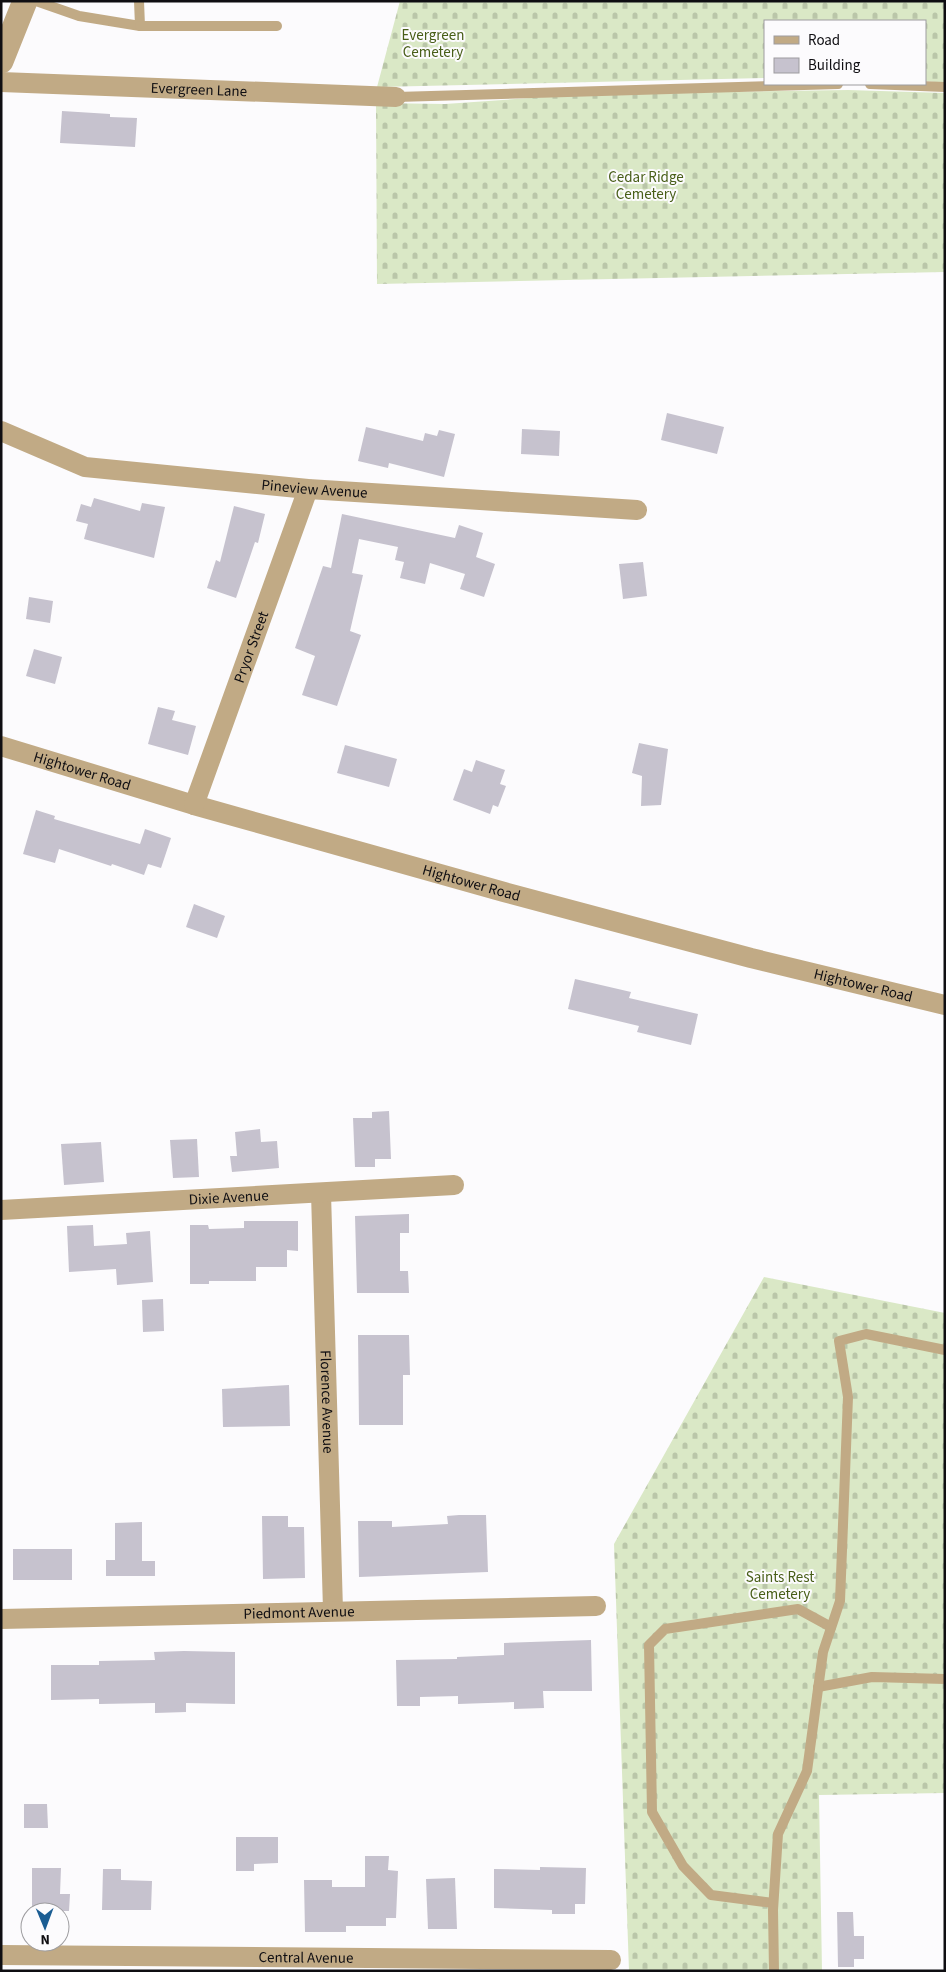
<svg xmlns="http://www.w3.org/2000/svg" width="946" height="1972" font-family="'Source Sans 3',sans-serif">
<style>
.cemetery{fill:url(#cemetery-stones)}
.building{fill:#c6c2ce}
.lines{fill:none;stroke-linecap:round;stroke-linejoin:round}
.service{stroke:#c1aa85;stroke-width:10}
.minor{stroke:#c1aa85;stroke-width:20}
.tertiary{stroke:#c1aa85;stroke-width:25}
.labels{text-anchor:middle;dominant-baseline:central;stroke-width:4;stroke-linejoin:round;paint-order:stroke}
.park-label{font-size:15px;fill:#485e18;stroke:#fcfbfd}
.street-label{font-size:15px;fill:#0f0e12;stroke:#fcfbfd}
</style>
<defs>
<pattern id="cemetery-stones" width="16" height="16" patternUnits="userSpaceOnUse" patternTransform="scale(1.25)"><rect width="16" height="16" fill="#dae8c6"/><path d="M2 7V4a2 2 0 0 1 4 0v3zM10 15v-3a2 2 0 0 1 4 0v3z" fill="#bac6a9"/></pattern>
</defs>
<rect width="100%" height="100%" fill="#fcfbfd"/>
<g class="cemetery">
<polygon points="400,1 945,1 945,83 925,81 925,21 765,21 765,78 377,87"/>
<polygon points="848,90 945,93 945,272 377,284 376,103 445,104 586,94"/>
<polygon points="764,1277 945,1313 945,1793 819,1795 822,1971 629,1971 614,1544"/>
</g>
<g class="building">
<polygon points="62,111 110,114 110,117 137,118 135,147 60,143"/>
<polygon points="667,413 724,427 717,454 661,440"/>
<polygon points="366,427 423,441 425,433 437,436 439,430 455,434 444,477 389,463 388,468 358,461"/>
<polygon points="522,429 560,431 559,456 521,454"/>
<polygon points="94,498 140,511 142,503 165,507 154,558 84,539 88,524 76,521 81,504 91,507"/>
<polygon points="234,506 265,514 258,543 255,542 236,598 207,588 216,560 220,562"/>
<polygon points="342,514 455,538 459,525 483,533 476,557 495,564 484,597 460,589 465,574 430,563 425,584 400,578 404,562 395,560 398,547 359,539 352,573 363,575 350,631 361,635 337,706 302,695 315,656 295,648 323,566 331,568"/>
<polygon points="643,562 647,596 623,599 619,564"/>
<polygon points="29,597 53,601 50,623 26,619"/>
<polygon points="34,649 62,657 55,684 26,676"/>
<polygon points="158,707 175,711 172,720 196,726 188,755 148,744"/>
<polygon points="639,743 668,749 661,805 641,806 642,776 632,773"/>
<polygon points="345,745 397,759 389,787 337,773"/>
<polygon points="476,760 505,770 500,784 506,786 498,807 493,805 490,814 453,800 464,769 472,772"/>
<polygon points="36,810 55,816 54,819 140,844 145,829 171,838 161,868 148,864 144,875 112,864 111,866 59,849 55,863 23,854"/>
<polygon points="194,904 225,916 217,938 186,927"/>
<polygon points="575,979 631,992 629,998 698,1014 691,1045 637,1032 639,1026 568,1009"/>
<polygon points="389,1111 391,1159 375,1159 375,1167 355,1167 353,1118 372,1118 372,1112"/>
<polygon points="260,1129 261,1142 277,1141 279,1168 232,1172 230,1156 237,1156 235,1132"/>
<polygon points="197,1139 199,1177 173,1178 170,1140"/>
<polygon points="101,1142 104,1182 64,1185 61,1144"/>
<polygon points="409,1214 409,1233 400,1233 400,1271 408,1271 409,1293 357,1293 355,1216"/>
<polygon points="244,1221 298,1221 298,1251 287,1250 287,1267 256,1267 256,1281 209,1281 209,1284 190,1284 190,1225 208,1225 209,1229 244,1228"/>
<polygon points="93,1225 94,1246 127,1244 126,1233 150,1231 153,1282 117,1285 116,1269 69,1272 67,1226"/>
<polygon points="163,1299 164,1331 143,1332 142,1300"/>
<polygon points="358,1335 409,1335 410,1375 403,1375 403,1425 359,1425"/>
<polygon points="289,1385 290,1426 223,1427 222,1389"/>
<polygon points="459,1515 486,1515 488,1572 359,1577 358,1521 392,1521 392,1527 448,1524 447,1516"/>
<polygon points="262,1516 288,1516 288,1527 304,1527 305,1578 263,1579"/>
<polygon points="142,1522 142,1561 155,1561 155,1576 106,1576 106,1560 115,1560 115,1523"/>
<rect x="13" y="1549" width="59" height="31"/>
<polygon points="591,1640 592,1691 543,1691 544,1708 514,1709 514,1702 458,1704 458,1696 420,1697 420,1706 397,1706 396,1660 457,1659 457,1657 504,1655 504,1643"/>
<polygon points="184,1651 235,1652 235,1704 186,1703 186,1712 155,1713 155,1703 99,1704 99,1699 51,1700 51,1665 99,1665 99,1661 155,1660 154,1652"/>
<polygon points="24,1804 47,1804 48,1828 24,1828"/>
<polygon points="236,1837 278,1837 278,1863 254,1864 254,1871 236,1871"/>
<polygon points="365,1856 389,1856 388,1870 398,1871 396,1918 386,1918 386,1926 346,1926 346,1932 305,1932 304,1880 332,1880 332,1887 365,1887"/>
<polygon points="540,1867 586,1868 585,1904 575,1904 575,1914 552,1914 552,1910 494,1908 494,1869 540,1870"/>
<polygon points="32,1868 61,1868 60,1894 70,1894 69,1911 32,1911"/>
<polygon points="103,1869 121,1869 121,1880 152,1881 151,1910 102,1910"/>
<polygon points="455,1878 457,1929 428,1929 426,1879"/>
<polygon points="837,1912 853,1912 854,1936 864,1936 864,1959 854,1959 854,1967 838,1967"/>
</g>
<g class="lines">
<g class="service">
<polyline points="36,1 79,16 140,26 139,1"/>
<polyline points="140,26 277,26"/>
<polyline points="870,84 945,87"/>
<polyline points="396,97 838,84"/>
<polyline points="818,1687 872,1677 945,1679"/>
<polyline points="773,1903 711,1895 683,1866 652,1812 649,1645 665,1629 798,1609 831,1627"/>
<polyline points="774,1971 773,1910 778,1834 807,1771 823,1652 840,1601 848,1397 839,1341 866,1334 945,1350"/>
</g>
<g class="minor">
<path id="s1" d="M1,82L396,97"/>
<path id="s2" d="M1,431L85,467L308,489L637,510"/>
<path id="s3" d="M1,746L194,805L504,892L751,958L945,1005"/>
<path id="s4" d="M194,805L308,489"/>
<path id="s5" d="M321,1193L333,1610"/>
<path id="s6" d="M1,1210L454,1185"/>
<path id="s7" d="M1,1619L596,1606"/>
<path id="s8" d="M1,1955L611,1960"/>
</g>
<polyline class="tertiary" points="1,61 25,1"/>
</g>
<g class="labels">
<g class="park-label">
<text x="433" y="35">Evergreen<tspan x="433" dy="17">Cemetery</tspan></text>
<text x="646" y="177">Cedar Ridge<tspan x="646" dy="17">Cemetery</tspan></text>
<text x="780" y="1577">Saints Rest<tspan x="780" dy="17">Cemetery</tspan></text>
</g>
<g class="street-label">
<text stroke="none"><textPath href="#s1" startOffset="198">Evergreen Lane</textPath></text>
<text stroke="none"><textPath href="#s2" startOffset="322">Pineview Avenue</textPath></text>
<text stroke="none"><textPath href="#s4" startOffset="168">Pryor Street</textPath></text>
<text stroke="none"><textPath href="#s3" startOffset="85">Hightower Road</textPath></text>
<text stroke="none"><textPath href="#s3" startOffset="490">Hightower Road</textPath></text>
<text stroke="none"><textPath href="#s3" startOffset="895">Hightower Road</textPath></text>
<text stroke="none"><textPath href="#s6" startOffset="228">Dixie Avenue</textPath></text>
<text stroke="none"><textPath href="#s5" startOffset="209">Florence Avenue</textPath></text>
<text stroke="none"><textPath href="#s7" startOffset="298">Piedmont Avenue</textPath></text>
<text stroke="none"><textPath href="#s8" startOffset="305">Central Avenue</textPath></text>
</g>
</g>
<rect width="946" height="1972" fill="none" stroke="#0f0e12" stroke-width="5"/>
<rect x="764" y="20" width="162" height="65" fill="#fcfbfd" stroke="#9d9c9f"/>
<rect x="774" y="36" width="25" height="8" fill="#c1aa85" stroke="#9d9c9f"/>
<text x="808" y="45" font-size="15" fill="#0f0e12">Road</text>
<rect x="774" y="58" width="25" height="15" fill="#c6c2ce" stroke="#9d9c9f"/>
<text x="808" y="70" font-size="15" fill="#0f0e12">Building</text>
<g transform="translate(45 1927) rotate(179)"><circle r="24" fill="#fcfbfd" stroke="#9d9c9f"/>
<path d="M0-4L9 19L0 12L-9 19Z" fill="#1b5d93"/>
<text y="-8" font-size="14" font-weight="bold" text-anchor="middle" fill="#0f0e12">N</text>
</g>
</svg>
